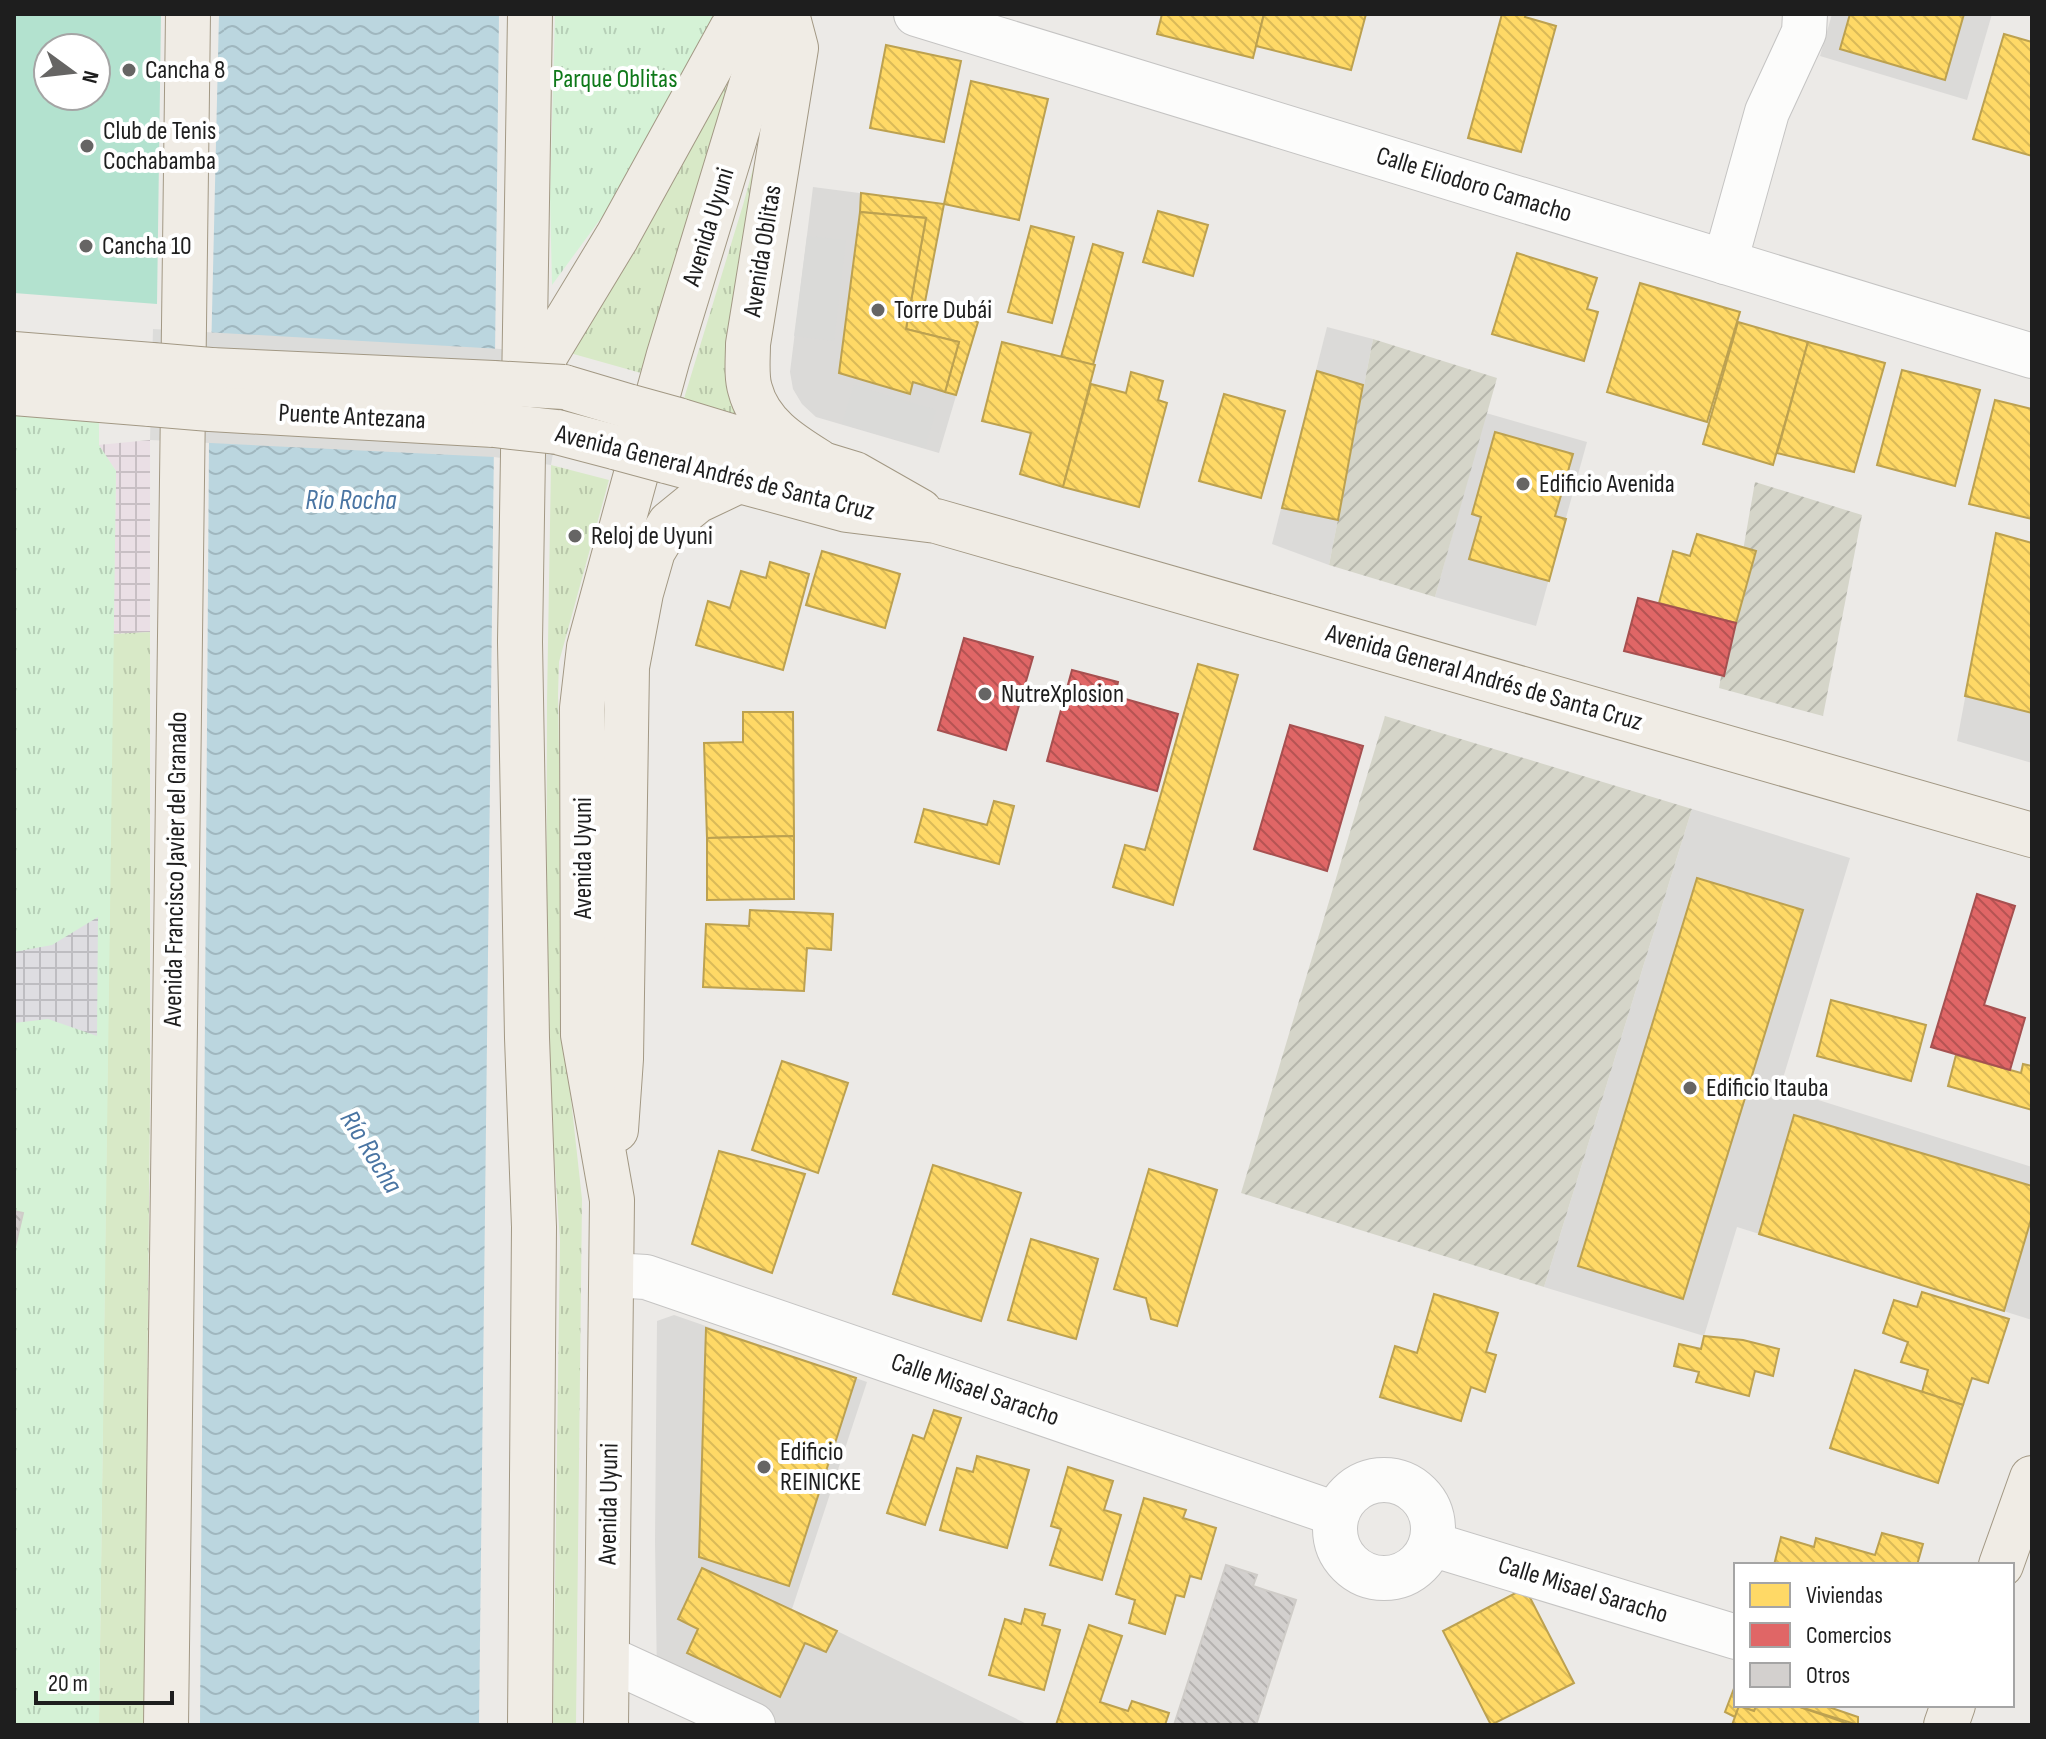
<svg xmlns="http://www.w3.org/2000/svg" width="2046" height="1739" font-family="'Sofia Sans Condensed',sans-serif">
<style>
.residential{fill:#dbdad8}
.industrial{fill:url(#industrial-grid)}
.religious{fill:#dadad8}
.construction{fill:url(#construction-furrows)}
.grass{fill:url(#grass-tufts)}
.park{fill:url(#park-tufts)}
.pitch{fill:#b3e2cf;fill-rule:evenodd}
.plaza{fill:url(#plaza-grid)}
.water{fill:url(#water-waves)}
.pier{fill:#dcdcda}
.homes{fill:url(#homes-back-hatch);stroke:#bca150;stroke-width:2}
.shops{fill:url(#shops-back-hatch);stroke:#a65050;stroke-width:2}
.building{fill:url(#building-back-hatch);stroke:#cfccc8;stroke-width:2}
.lines{fill:none;stroke-linecap:round;stroke-linejoin:round}
.minor-casing{stroke:#c5c4c3;stroke-width:46}
.major-casing{stroke:#a29884;stroke-width:46}
.minor{stroke:#fcfcfb;stroke-width:44}
.major{stroke:#f0ece5;stroke-width:44}
.major-bridge-casing{stroke:#a29884;stroke-width:46;stroke-linecap:butt}
.major-bridge{stroke:#f0ece5;stroke-width:44}
.poi-dot{fill:#666564;stroke:#fff;stroke-width:3}
.labels{text-anchor:middle;dominant-baseline:central;stroke-width:8;stroke-linejoin:round;paint-order:stroke}
.poi-label{font-size:26px;fill:#1e1e1e;stroke:#fff;text-anchor:start}
.park-label{font-size:26px;fill:#0f791a;stroke:#fff}
.street-label{font-size:26px;fill:#1e1e1e;stroke:#fff}
.water-label{font-size:28px;font-style:italic;fill:#4a75a3;stroke:#fff}
</style>
<defs>
<pattern id="industrial-grid" width="8" height="8" patternUnits="userSpaceOnUse" patternTransform="scale(2)"><rect width="8" height="8" fill="#eadfe5"/><path d="M0 4h8M4 0v8" fill="none" stroke="#c8bfc4"/></pattern>
<pattern id="construction-furrows" width="10" height="10" patternUnits="userSpaceOnUse" patternTransform="scale(2)"><rect width="10" height="10" fill="#d5d5c9"/><path d="M-1 1l2-2M0 10L10 0M9 11l2-2" fill="none" stroke="#b6b6ac"/></pattern>
<pattern id="grass-tufts" width="24" height="20" patternUnits="userSpaceOnUse" patternTransform="scale(2)"><rect width="24" height="20" fill="#d8e9c7"/><path d="M3 7l-1-3M5 7V3M7 7l1-3M15 17l-1-3M17 17v-4M19 17l1-3" fill="none" stroke="#b9c7aa"/></pattern>
<pattern id="park-tufts" width="24" height="20" patternUnits="userSpaceOnUse" patternTransform="scale(2)"><rect width="24" height="20" fill="#d5f2d6"/><path d="M3 7l-1-3M5 7V3M7 7l1-3M15 17l-1-3M17 17v-4M19 17l1-3" fill="none" stroke="#b6cfb7"/></pattern>
<pattern id="plaza-grid" width="8" height="8" patternUnits="userSpaceOnUse" patternTransform="scale(2)"><rect width="8" height="8" fill="#dedde1"/><path d="M0 4h8M4 0v8" fill="none" stroke="#bebdc1"/></pattern>
<pattern id="water-waves" width="16" height="10" patternUnits="userSpaceOnUse" patternTransform="scale(2)"><rect width="16" height="10" fill="#bbd6df"/><path d="M0 5q4-4 8 0t8 0" fill="none" stroke="#a0b7bf"/></pattern>
<pattern id="homes-back-hatch" width="6" height="6" patternUnits="userSpaceOnUse" patternTransform="scale(2)"><rect width="6" height="6" fill="#ffd966"/><path d="M-1 5l2 2M0 0l6 6M5-1l2 2" fill="none" stroke="#daba58"/></pattern>
<pattern id="shops-back-hatch" width="6" height="6" patternUnits="userSpaceOnUse" patternTransform="scale(2)"><rect width="6" height="6" fill="#e06666"/><path d="M-1 5l2 2M0 0l6 6M5-1l2 2" fill="none" stroke="#b55353"/></pattern>
<pattern id="building-back-hatch" width="6" height="6" patternUnits="userSpaceOnUse" patternTransform="scale(2)"><rect width="6" height="6" fill="#d3d0ce"/><path d="M-1 5l2 2M0 0l6 6M5-1l2 2" fill="none" stroke="#b5b2b0"/></pattern>
</defs>
<rect width="100%" height="100%" fill="#eceae7"/>
<g class="residential">
<polygon points="1832,14 1992,14 1967,100 1820,56"/>
<polygon points="813,187 944,204 924,307 978,322 939,453 816,417 802,404 793,389 790,372"/>
<polygon points="1327,327 1373,339 1329,565 1272,544"/>
<polygon points="1486,413 1587,442 1536,626 1435,597"/>
<polygon points="1996,533 2032,543 2032,763 1957,741"/>
<polygon points="1692,809 1850,858 1780,1088 2032,1167 2032,1320 1737,1227 1704,1336 1544,1287"/>
<polygon points="674,1315 867,1382 792,1609 1029,1725 709,1725 657,1680 655,1541 657,1321"/>
</g>
<polygon class="industrial" points="150,440 150,632 113,634 116,471 98,445"/>
<g class="religious">
<polygon points="807,236 846,240 834,341 794,336"/>
<polygon points="854,385 936,410 925,448 842,424"/>
</g>
<g class="construction">
<polygon points="1373,339 1497,378 1435,597 1329,565"/>
<polygon points="1755,482 1862,515 1823,716 1719,688"/>
<polygon points="1385,716 1692,809 1544,1287 1241,1193"/>
</g>
<g class="grass">
<polygon points="781,67 760,431 682,405 743,205"/>
<polygon points="730,69 713,154 641,373 570,353"/>
<polygon points="551,465 609,480 559,662 558,695 564,1036 582,1199 576,1725 553,1725 560,1241 546,1037 547,702"/>
<polygon points="150,632 150,1100 144,1725 99,1725 113,634"/>
</g>
<g class="park">
<polygon points="555,14 721,14 607,210 552,285 550,197"/>
<polygon points="14,415 99,421 99,445 116,471 99,1725 14,1725"/>
</g>
<path class="pitch" d="M14,14H161L157,304L14,293ZM48,48H96V96H48Z"/>
<polygon class="plaza" points="98,917 97,1036 48,1019 14,1023 14,952 52,945"/>
<polygon class="water" points="219,14 499,14 479,1725 200,1725 209,442"/>
<polygon class="pier" points="153,329 570,353 551,465 494,457 150,440"/>
<g class="homes">
<polygon points="1162,14 1264,14 1253,58 1157,34"/>
<polygon points="1264,14 1366,14 1351,70 1256,46"/>
<polygon points="1502,14 1526,14 1525,17 1556,26 1521,152 1468,138"/>
<polygon points="1850,14 1964,14 1945,80 1840,49"/>
<polygon points="2004,34 2032,42 2032,156 1973,139"/>
<polygon points="886,45 961,61 944,142 870,128"/>
<polygon points="971,81 1048,99 1019,220 944,204"/>
<polygon points="861,193 944,204 924,307 978,322 956,395 945,392 959,342 906,329 926,218 860,212"/>
<polygon points="1158,211 1208,225 1193,276 1143,262"/>
<polygon points="860,212 926,218 906,329 959,342 945,392 913,382 910,394 839,373"/>
<polygon points="1031,226 1074,237 1052,323 1008,312"/>
<polygon points="1093,244 1123,253 1093,365 1061,357"/>
<polygon points="1517,253 1597,278 1587,309 1598,312 1584,361 1492,334"/>
<polygon points="1640,283 1740,312 1707,422 1607,392"/>
<polygon points="1738,322 1808,342 1773,465 1703,444"/>
<polygon points="1002,342 1095,365 1063,487 1020,474 1031,433 982,421"/>
<polygon points="1808,342 1885,363 1854,472 1777,453"/>
<polygon points="1902,370 1980,390 1955,486 1877,465"/>
<polygon points="1317,371 1363,385 1338,520 1282,508"/>
<polygon points="1131,372 1163,381 1158,400 1167,403 1139,507 1063,487 1091,384 1126,393"/>
<polygon points="1224,394 1285,411 1261,498 1199,481"/>
<polygon points="1995,400 2032,409 2032,519 1969,504"/>
<polygon points="1495,432 1573,454 1555,516 1566,519 1549,581 1469,559 1481,517 1472,514"/>
<polygon points="1996,533 2032,543 2032,713 1965,696"/>
<polygon points="1697,534 1756,551 1736,623 1659,603 1673,551 1690,556"/>
<polygon points="822,551 900,574 885,628 806,605"/>
<polygon points="770,562 809,574 783,670 696,645 708,601 730,608 741,571 766,578"/>
<polygon points="1198,664 1238,675 1173,905 1113,887 1125,845 1145,850"/>
<polygon points="743,712 793,712 794,836 707,838 704,743 743,742"/>
<polygon points="994,801 1014,806 999,864 915,842 924,809 987,825"/>
<polygon points="794,836 794,899 707,900 707,838"/>
<polygon points="1697,878 1803,910 1683,1299 1578,1266"/>
<polygon points="750,910 833,914 831,950 807,948 804,991 703,987 706,924 749,926"/>
<polygon points="1831,1000 1926,1025 1911,1081 1817,1056"/>
<polygon points="1956,1055 2021,1073 2023,1064 2032,1066 2032,1110 1948,1086"/>
<polygon points="782,1061 848,1083 818,1173 752,1150"/>
<polygon points="1794,1115 2032,1186 2032,1216 2004,1311 1759,1234"/>
<polygon points="719,1151 805,1174 772,1273 692,1244"/>
<polygon points="933,1165 1021,1193 981,1321 893,1294"/>
<polygon points="1149,1169 1217,1190 1177,1326 1151,1319 1146,1298 1114,1289"/>
<polygon points="1031,1239 1098,1259 1076,1339 1008,1320"/>
<polygon points="1922,1292 2009,1319 1988,1383 1972,1378 1963,1405 1922,1392 1928,1370 1901,1362 1908,1342 1883,1333 1894,1300 1917,1307"/>
<polygon points="1434,1294 1498,1313 1486,1352 1496,1355 1485,1392 1471,1387 1461,1421 1380,1397 1395,1346 1417,1353"/>
<polygon points="706,1328 856,1378 789,1586 699,1557"/>
<polygon points="1704,1336 1743,1340 1779,1349 1773,1376 1755,1371 1749,1396 1696,1382 1699,1372 1674,1366 1679,1344 1701,1349"/>
<polygon points="1855,1370 1963,1405 1938,1483 1830,1448"/>
<polygon points="934,1410 961,1418 925,1525 887,1513 913,1435 924,1439"/>
<polygon points="977,1456 1029,1470 1007,1548 940,1530 957,1468 973,1472"/>
<polygon points="1068,1467 1113,1481 1104,1510 1121,1515 1102,1580 1050,1565 1061,1529 1051,1526"/>
<polygon points="1144,1498 1186,1510 1183,1518 1216,1528 1201,1579 1190,1576 1184,1597 1176,1595 1165,1634 1129,1623 1135,1600 1116,1594"/>
<polygon points="1882,1533 1923,1544 1917,1565 1774,1565 1781,1537 1814,1547 1816,1538 1875,1555"/>
<polygon points="702,1568 837,1631 826,1652 805,1643 780,1697 687,1653 698,1629 678,1619"/>
<polygon points="1525,1588 1574,1683 1491,1725 1443,1631"/>
<polygon points="1025,1609 1045,1614 1042,1625 1060,1630 1044,1690 989,1675 1005,1619 1021,1624"/>
<polygon points="1089,1625 1122,1636 1100,1702 1128,1711 1132,1701 1169,1713 1165,1725 1056,1725"/>
<polygon points="1736,1683 1736,1705 1757,1705 1754,1711 1739,1706 1735,1717 1725,1712"/>
<polygon points="1757,1705 1794,1705 1852,1725 1732,1725 1739,1706 1754,1711"/>
<polygon points="1794,1705 1823,1705 1858,1717 1858,1725"/>
</g>
<g class="shops">
<polygon points="1638,598 1736,623 1724,676 1624,651"/>
<polygon points="964,638 1033,657 1006,750 938,730"/>
<polygon points="1072,670 1118,682 1115,696 1178,714 1157,791 1047,761"/>
<polygon points="1290,725 1363,746 1327,871 1254,849"/>
<polygon points="1977,894 2015,906 1984,1005 2025,1018 2010,1070 1931,1047"/>
</g>
<g class="building">
<polygon points="14,1211 23,1213 15,1247 14,1247"/>
<polygon points="1226,1565 1257,1575 1253,1586 1296,1600 1256,1725 1174,1725"/>
</g>
<g class="lines">
<defs>
<g id="minor">
<polyline points="916,14 2032,356"/>
<polyline points="1725,262 1767,112 1804,32 1805,14"/>
<polyline points="612,1275 646,1277 1336,1514"/>
<circle cx="1384" cy="1529" r="49"/>
<polyline points="1431,1544 1736,1637"/>
<polyline points="607,1658 753,1725"/>
</g>
<g id="major">
<polyline points="530,14 520,642 527,1038 534,1227 530,1725"/>
<path d="M787,14L796,48L748,344C748,358 746,376 750,389C759,424 789,443 818,461"/>
<polyline points="14,354 152,365"/>
<polyline points="211,370 494,383"/>
<polyline points="564,387 631,407"/>
<polyline points="525,389 617,237 731,30 743,14"/>
<polyline points="14,393 150,404"/>
<polyline points="210,409 494,425"/>
<polyline points="678,420 855,474 920,511"/>
<polyline points="557,432 618,448"/>
<polyline points="666,461 847,510 936,521 2032,835"/>
<polyline points="616,1130 621,1059 627,667 641,593 653,551 670,523 697,501 739,481"/>
<polyline points="2001,1565 2032,1478"/>
<polyline points="166,1725 188,14"/>
<polyline points="606,1725 612,1200 583,1035 582,708 589,647 624,518 668,358 758,62 767,14"/>
<polyline points="1946,1725 1953,1705"/>
</g>
</defs>
<use href="#minor" class="minor-casing"/>
<use href="#major" class="major-casing"/>
<use href="#minor" class="minor"/>
<use href="#major" class="major"/>
<defs>
<g id="major-bridge">
<polyline points="152,365 211,370"/>
<polyline points="494,383 564,387"/>
<polyline points="150,404 210,409"/>
<polyline points="631,407 678,420"/>
<polyline points="494,425 557,432"/>
<polyline points="618,448 666,461"/>
</g>
</defs>
<use href="#major-bridge" class="major-bridge-casing"/>
<use href="#major-bridge" class="major-bridge"/>
</g>
<g class="poi-dot">
<circle cx="129" cy="70" r="8"/>
<circle cx="87" cy="146" r="8"/>
<circle cx="86" cy="246" r="8"/>
<circle cx="878" cy="310" r="8"/>
<circle cx="1523" cy="484" r="8"/>
<circle cx="575" cy="536" r="8"/>
<circle cx="985" cy="694" r="8"/>
<circle cx="1690" cy="1088" r="8"/>
<circle cx="764" cy="1467" r="8"/>
</g>
<g class="labels">
<g class="poi-label">
<text x="145" y="70">Cancha 8</text>
<text x="103" y="131">Club de Tenis<tspan x="103" dy="30">Cochabamba</tspan></text>
<text x="102" y="246">Cancha 10</text>
<text x="894" y="310">Torre Dubái</text>
<text x="1539" y="484">Edificio Avenida</text>
<text x="591" y="536">Reloj de Uyuni</text>
<text x="1001" y="694">NutreXplosion</text>
<text x="1706" y="1088">Edificio Itauba</text>
<text x="780" y="1452">Edificio<tspan x="780" dy="30">REINICKE</tspan></text>
</g>
<g class="park-label">
<text x="615" y="79">Parque Oblitas</text>
</g>
<g class="street-label">
<text transform="translate(1474 185) rotate(17)">Calle Eliodoro Camacho</text>
<text transform="translate(709 227) rotate(-73)">Avenida Uyuni</text>
<text transform="translate(763 251) rotate(-81)">Avenida Oblitas</text>
<text transform="translate(352 417) rotate(3)">Puente Antezana</text>
<text transform="translate(715 473) rotate(14)">Avenida General Andrés de Santa Cruz</text>
<text transform="translate(1484 678) rotate(16)">Avenida General Andrés de Santa Cruz</text>
<text transform="translate(583 858) rotate(-90)">Avenida Uyuni</text>
<text transform="translate(176 869) rotate(-89)">Avenida Francisco Javier del Granado</text>
<text transform="translate(975 1390) rotate(19)">Calle Misael Saracho</text>
<text transform="translate(609 1504) rotate(-89)">Avenida Uyuni</text>
<text transform="translate(1583 1590) rotate(17)">Calle Misael Saracho</text>
</g>
<g class="water-label">
<text x="351" y="500">Río Rocha</text>
<text transform="translate(371 1152) rotate(58)">Río Rocha</text>
</g>
</g>
<rect width="2046" height="1739" fill="none" stroke="#1e1e1e" stroke-width="32"/>
<rect x="1734" y="1563" width="280" height="144" fill="#ffffff" stroke="#a5a5a5" stroke-width="2"/>
<rect x="1750" y="1583" width="40" height="24" fill="#ffd966" stroke="#a5a5a5" stroke-width="2"/>
<text x="1806" y="1603" font-size="24" fill="#1e1e1e">Viviendas</text>
<rect x="1750" y="1623" width="40" height="24" fill="#e06666" stroke="#a5a5a5" stroke-width="2"/>
<text x="1806" y="1643" font-size="24" fill="#1e1e1e">Comercios</text>
<rect x="1750" y="1663" width="40" height="24" fill="#d3d0ce" stroke="#a5a5a5" stroke-width="2"/>
<text x="1806" y="1683" font-size="24" fill="#1e1e1e">Otros</text>
<g transform="translate(72 72) rotate(105)"><circle r="38" fill="#ffffff" stroke="#a5a5a5" stroke-width="2"/>
<path d="M0-6L14 30L0 20L-14 30Z" fill="#666564"/>
<text y="-12" font-size="22" font-weight="bold" text-anchor="middle" fill="#1e1e1e">N</text>
</g>
<path d="M36 1691v12h136v-12" fill="none" stroke="#1e1e1e" stroke-width="4"/>
<text x="48" y="1691" font-size="24" fill="#1e1e1e" stroke="#ffffff" stroke-width="6" paint-order="stroke">20 m</text>
</svg>
